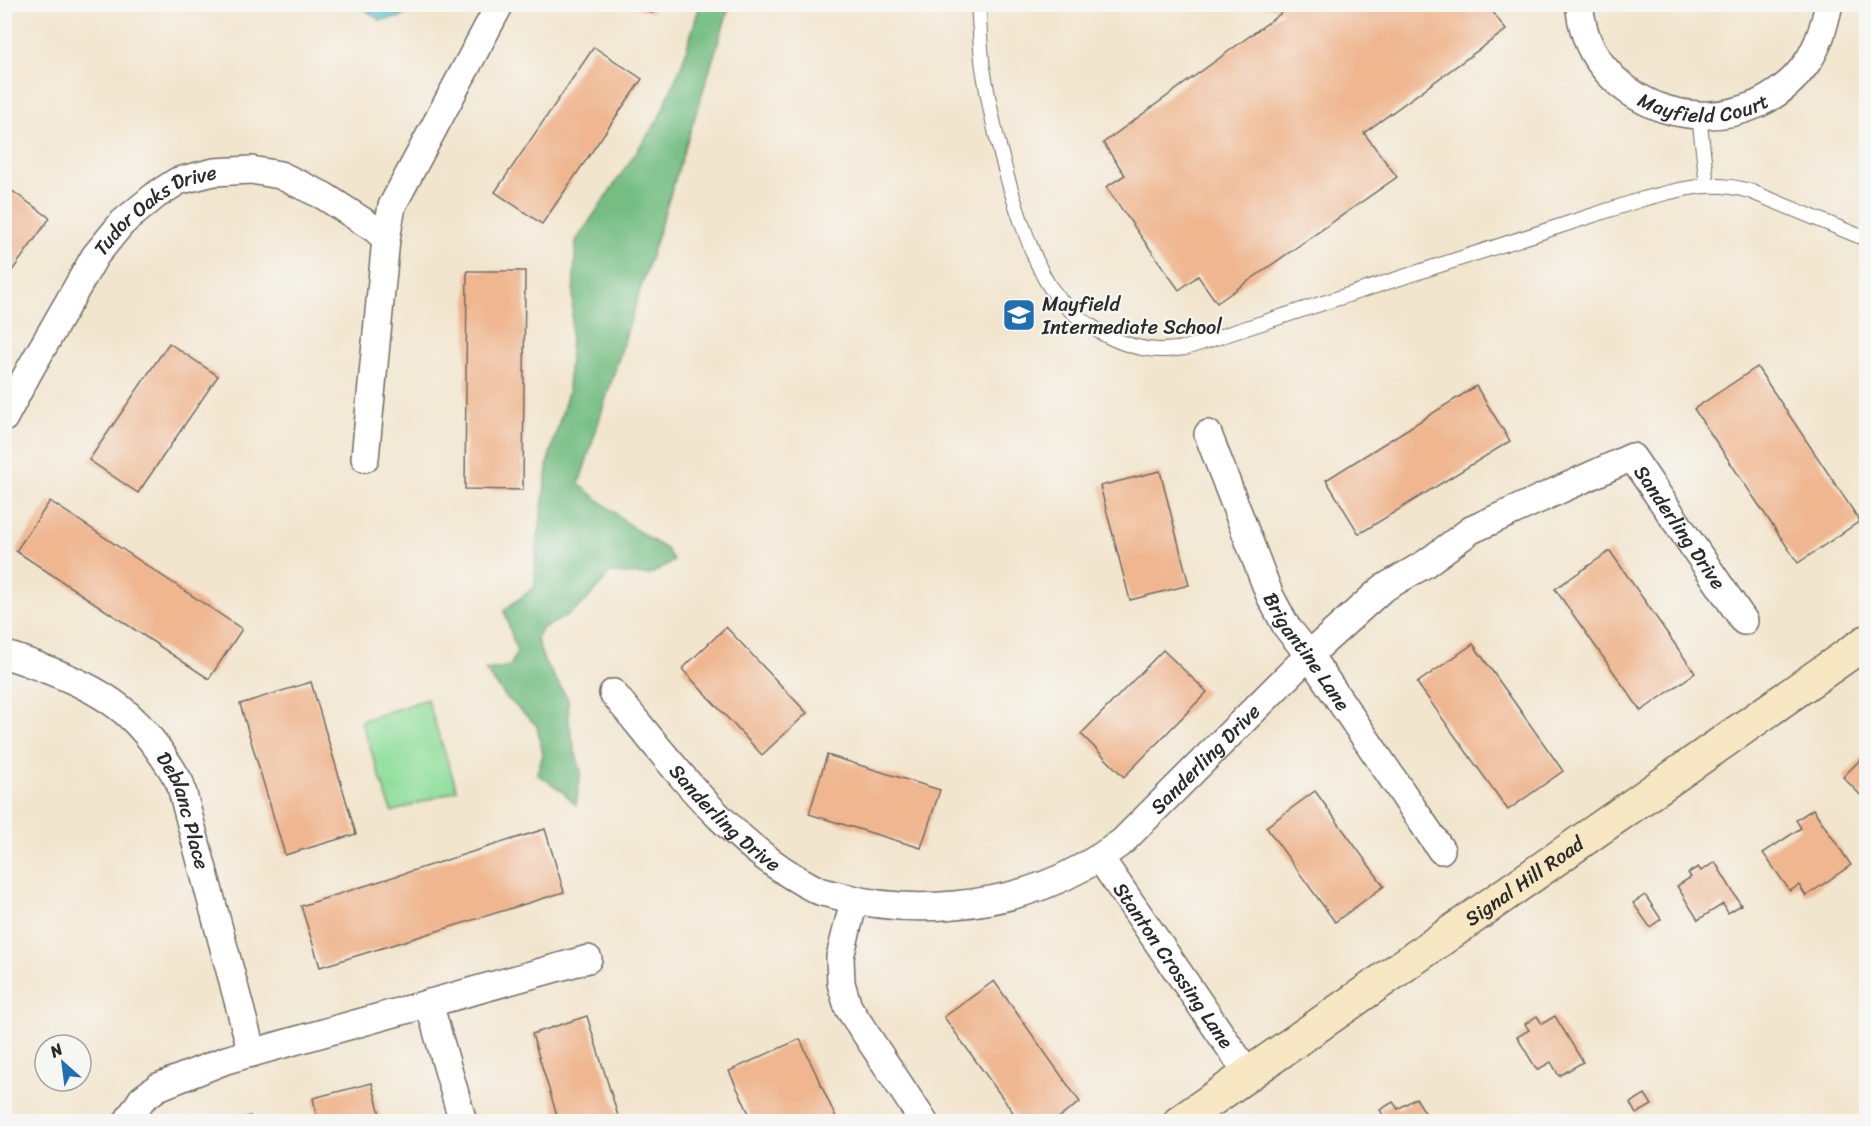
<svg xmlns="http://www.w3.org/2000/svg" width="1871" height="1126" font-family="Sriracha,sans-serif">
<style>
.green{fill:#90de9b;stroke:#5e8463;stroke-width:1.5}
.forest{fill:#74bd83;stroke:#507457;stroke-width:1.5}
.water{fill:#55c2cc;stroke:#40767c;stroke-width:1.5}
.building{fill:#efb68f}
.lines{fill:none;stroke-linecap:round;stroke-linejoin:round}
.service-casing{stroke:#716c64;stroke-width:16}
.minor-casing{stroke:#716c64;stroke-width:30}
.secondary-casing{stroke:#716c64;stroke-width:36}
.service{stroke:#fff;stroke-width:14}
.minor{stroke:#fff;stroke-width:27}
.secondary{stroke:#f7e8c3;stroke-width:33}
.labels{text-anchor:middle;dominant-baseline:central;stroke-width:4.5;stroke-linejoin:round;paint-order:stroke}
.street-label{font-size:20px;fill:#2b2b2b;stroke:#f6f6f2}
.poi-label{font-size:20px;fill:#2b2b2b;stroke:#f6f6f2;text-anchor:start}
</style>
<rect width="100%" height="100%" fill="#f6f6f2"/>
<filter id="ink" filterUnits="userSpaceOnUse"><feTurbulence type="fractalNoise" baseFrequency=".0167" numOctaves="2"/><feDisplacementMap in="SourceGraphic" scale="12" xChannelSelector="R" yChannelSelector="G"/><feConvolveMatrix kernelMatrix="1 2 1 2 8 2 1 2 1" color-interpolation-filters="sRGB"/></filter>
<filter id="wash" filterUnits="userSpaceOnUse"><feTurbulence type="fractalNoise" baseFrequency=".008" numOctaves="4" result="noise"/><feDisplacementMap in="SourceGraphic" scale="24" xChannelSelector="R" yChannelSelector="G"/><feGaussianBlur stdDeviation="1.35" result="paint"/><feColorMatrix in="noise" values="0 0 0 0 0 0 0 0 0 0 0 0 0 0 0 0 0 1.4 0 .05"/><feComposite in="paint" operator="in"/></filter>
<g filter="url(#wash)">
<rect width="100%" height="100%" fill="#f2e5ce"/>
<polygon class="green" points="427,699 457,790 392,812 361,721"/>
<path class="forest" d="M700,5H730L579,484L636,530L666,549L674,561L649,575L610,573C587,602 575,614 541,629L537,640L544,661L568,699L569,723L575,751L581,771L576,805L562,791L537,774L543,754L537,726L506,697L485,670L510,666L517,652L504,610L535,587V565L548,461L568,392L576,241L658,120L682,64Z"/>
<polygon class="water" points="359,5 415,5 401,17 380,20"/>
<g id="blocks">
<g class="building">
<polygon points="626,4 654,4 652,13"/>
<polygon points="1255,4 1487,4 1506,30 1364,133 1397,177 1217,303 1198,276 1179,290 1106,187 1125,175 1103,143 1284,11"/>
<polygon points="594,47 642,79 542,224 495,192"/>
<polygon points="8,188 50,218 4,282 4,193"/>
<polygon points="467,271 525,271 523,490 465,489"/>
<polygon points="169,343 218,376 138,493 89,460"/>
<polygon points="1757,367 1860,521 1798,563 1694,409"/>
<polygon points="1476,386 1510,441 1359,534 1326,480"/>
<polygon points="1160,471 1189,585 1130,600 1100,486"/>
<polygon points="50,501 242,629 209,679 16,551"/>
<polygon points="1610,551 1695,673 1641,711 1555,589"/>
<polygon points="726,627 807,713 762,755 682,669"/>
<polygon points="1473,644 1563,771 1508,810 1417,683"/>
<polygon points="1163,650 1207,692 1124,777 1081,734"/>
<polygon points="311,682 356,834 285,855 240,704"/>
<polygon points="1866,754 1866,801 1843,777"/>
<polygon points="827,755 940,790 921,848 809,814"/>
<polygon points="1315,791 1384,886 1335,922 1266,827"/>
<polygon points="1813,809 1851,865 1806,896 1799,885 1790,891 1763,853 1801,828 1796,820"/>
<polygon points="545,829 564,892 320,967 301,906"/>
<polygon points="1715,862 1741,905 1728,913 1723,904 1698,920 1677,886 1691,877 1688,873 1698,867 1701,871"/>
<polygon points="1645,895 1661,919 1650,927 1633,903"/>
<polygon points="994,981 1080,1102 1053,1122 1020,1122 944,1017"/>
<polygon points="587,1016 620,1122 559,1122 532,1034"/>
<polygon points="1537,1016 1542,1024 1555,1016 1583,1062 1559,1076 1551,1062 1537,1070 1517,1037 1529,1030 1525,1024"/>
<polygon points="800,1039 838,1122 753,1122 729,1071"/>
<polygon points="372,1083 382,1122 318,1122 313,1098"/>
<polygon points="1645,1094 1652,1105 1636,1114 1630,1103"/>
<polygon points="1416,1098 1431,1122 1377,1122 1384,1117 1380,1110 1393,1102 1398,1109"/>
<polygon points="250,1116 251,1122 233,1122 233,1121"/>
<polygon points="1586,1116 1589,1122 1575,1122"/>
</g>
</g>
</g>
<g filter="url(#ink)">
<use href="#blocks" fill-opacity="0" stroke="#716c64" stroke-width="1.5"/>
<g class="lines">
<defs>
<g id="service">
<path d="M978,4C980,26 980,48 983,68C992,124 1006,180 1025,232C1032,250 1039,271 1050,287C1074,321 1119,350 1162,350C1170,350 1177,349 1185,348L1643,199C1682,189 1712,179 1752,192L1866,239"/>
<polyline points="1699,116 1707,185"/>
</g>
<g id="minor">
<path id="s1" d="M1579,4C1581,21 1585,38 1593,52C1639,130 1753,138 1806,64C1819,46 1824,26 1829,4"/>
<path id="s2" d="M4,418L29,371L95,256L122,223L156,195L178,181L214,172L251,170L280,175L324,196L375,229L386,239"/>
<path id="s3" d="M1208,434L1270,596L1286,626L1309,655L1441,850"/>
<polyline points="365,458 386,239 392,206 500,4"/>
<path id="s4" d="M4,655C19,658 34,665 48,670C115,695 144,721 180,783L252,1053"/>
<path id="s5" d="M613,693C673,765 731,847 817,890C823,893 832,894 839,896C876,906 916,909 955,905C1020,899 1070,880 1122,842L1309,655L1382,589L1425,564L1471,530L1632,457L1744,621"/>
<path id="s6" d="M1100,858L1248,1074"/>
<polyline points="854,901 840,957 841,983 848,1007 924,1122"/>
<polyline points="429,1003 463,1122"/>
<polyline points="127,1122 142,1099 158,1087 226,1060 588,959"/>
</g>
<g id="secondary">
<path id="s7" d="M1180,1122L1866,642"/>
</g>
</defs>
<use href="#service" class="service-casing"/>
<use href="#minor" class="minor-casing"/>
<use href="#secondary" class="secondary-casing"/>
<use href="#service" class="service"/>
<use href="#minor" class="minor"/>
<use href="#secondary" class="secondary"/>
</g>
</g>
<defs>
<symbol id="school-square" viewBox="-11 -11 22 22"><rect x="-9" y="-9" width="18" height="18" rx="4" fill="#1f6fb2" stroke="#f6f6f2"/><path d="M0-5L7-2L0 1L-7-2ZM-4 1L0 2.5L4 1V4Q0 6-4 4Z" fill="#fff"/></symbol>
</defs>
<g fill-rule="evenodd">
<use href="#school-square" x="1000" y="296" width="38" height="38"/>
</g>
<g class="labels">
<g class="street-label">
<text stroke="none"><textPath href="#s1" startOffset="183">Mayfield Court</textPath></text>
<text stroke="none"><textPath href="#s2" startOffset="264">Tudor Oaks Drive</textPath></text>
<text stroke="none"><textPath href="#s5" startOffset="1338">Sanderling Drive</textPath></text>
<text stroke="none"><textPath href="#s3" startOffset="240">Brigantine Lane</textPath></text>
<text stroke="none"><textPath href="#s5" startOffset="724">Sanderling Drive</textPath></text>
<text stroke="none"><textPath href="#s4" startOffset="252">Deblanc Place</textPath></text>
<text stroke="none"><textPath href="#s5" startOffset="168">Sanderling Drive</textPath></text>
<text stroke="none"><textPath href="#s7" startOffset="420">Signal Hill Road</textPath></text>
<text stroke="none"><textPath href="#s6" startOffset="130">Stanton Crossing Lane</textPath></text>
</g>
<g class="poi-label">
<text x="1042" y="304">Mayfield<tspan x="1042" dy="23">Intermediate School</tspan></text>
</g>
</g>
<rect width="1871" height="1126" fill="none" stroke="#f6f6f2" stroke-width="24"/>
<g transform="translate(63 1063) rotate(332)"><circle r="28" fill="#f6f6f2" stroke="#a5a5a2" stroke-width="1.5"/>
<path d="M0-4.5L10 22L0 15L-10 22Z" fill="#1f6fb2"/>
<text y="-9" font-size="16" font-weight="bold" text-anchor="middle" fill="#2b2b2b">N</text>
</g>
</svg>
